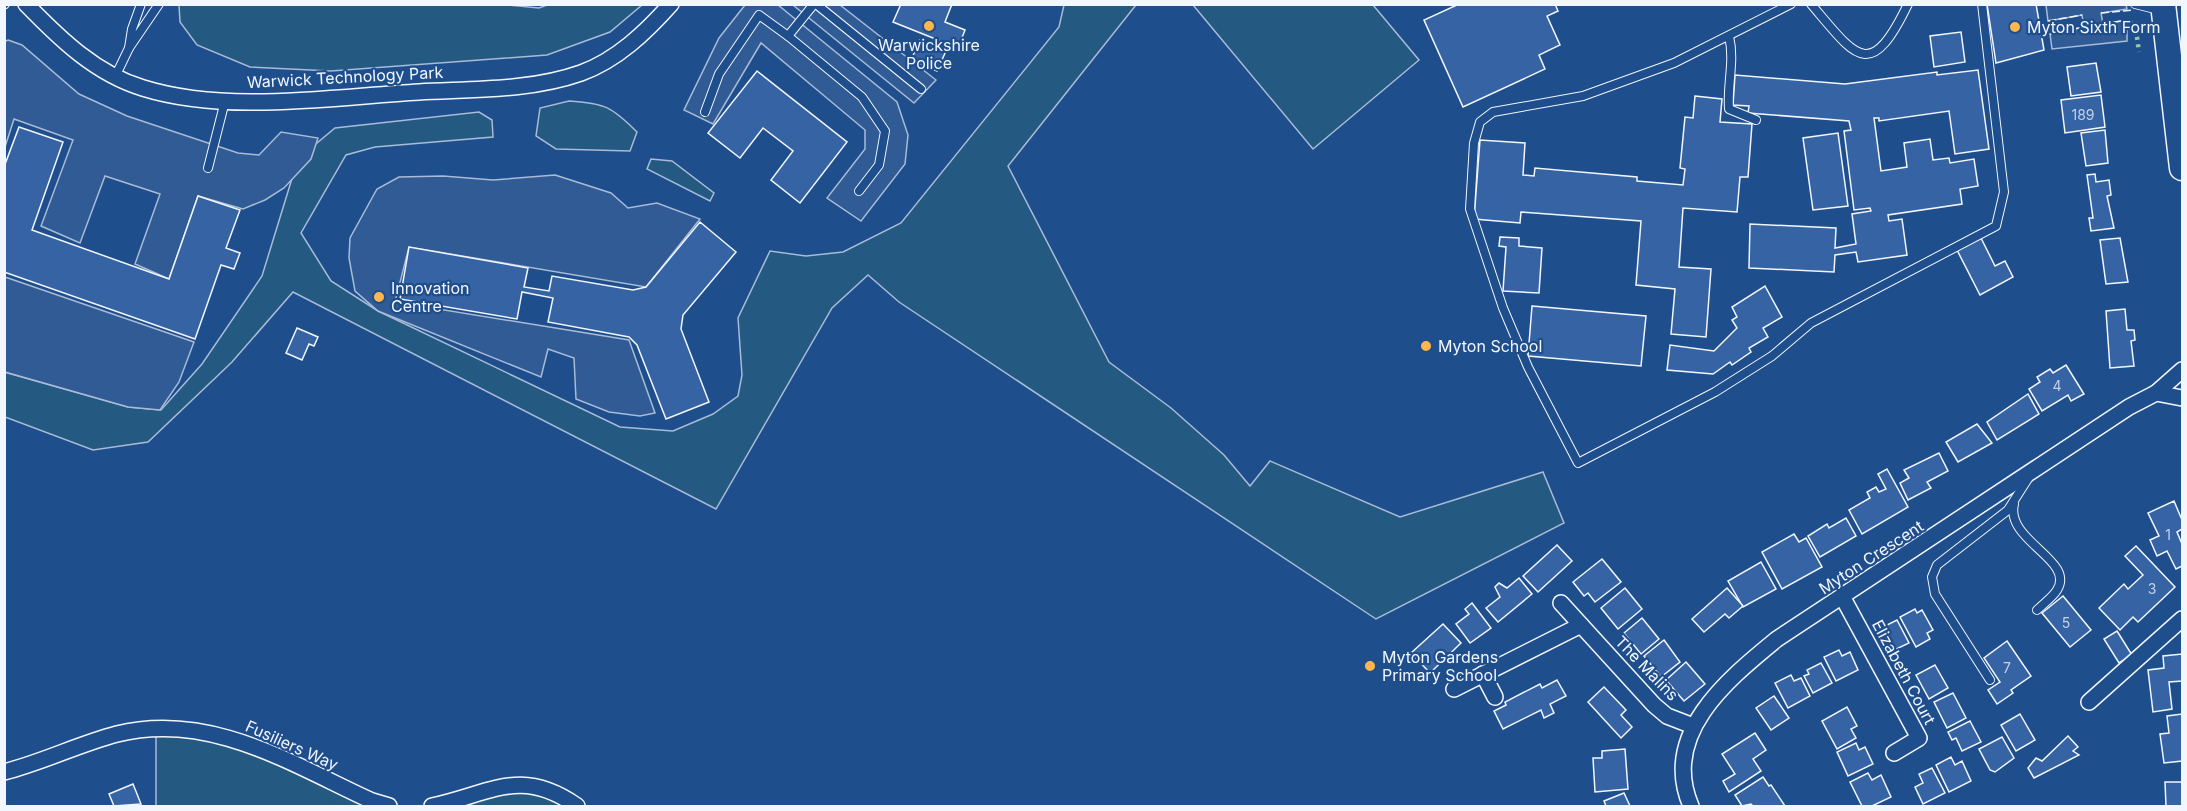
<svg xmlns="http://www.w3.org/2000/svg" width="2187" height="811" font-family="Inter,sans-serif">
<style>
.green{fill:#245a82;stroke:#a8bbd7;stroke-width:1.5}
.parking{fill:#305b95;stroke:#a8bbd7;stroke-width:1.5}
.building{fill:#3563a3;stroke:#f2f6ff;stroke-width:1.5}
.lines{fill:none;stroke-linecap:round;stroke-linejoin:round}
.lane-casing{stroke:#f2f6ff;stroke-width:10}
.street-casing{stroke:#f2f6ff;stroke-width:18}
.primary-casing{stroke:#f2f6ff;stroke-width:27}
.lane{stroke:#1f4e8c;stroke-width:8}
.street{stroke:#1f4e8c;stroke-width:15}
.primary{stroke:#1f4e8c;stroke-width:24}
.hedge{stroke:#97c8a6;stroke-width:4.5;stroke-dasharray:3 4.5;stroke-linecap:butt}
.fence{stroke:#f2f6ff;stroke-width:1.5;stroke-dasharray:8 3;stroke-linecap:butt}
.poi-dot{fill:#ffb74d;stroke:#1f4e8c;stroke-width:2}
.labels{text-anchor:middle;dominant-baseline:central;stroke-width:4.5;stroke-linejoin:round;paint-order:stroke}
.number-label{font-size:14px;fill:#c3d1e8}
.poi-label{font-size:16px;fill:#f2f6ff;stroke:#1f4e8c;text-anchor:start}
.street-label{font-size:16px;fill:#f2f6ff;stroke:#1f4e8c}
</style>
<rect width="100%" height="100%" fill="#1f4e8c"/>
<g class="green">
<polygon points="499,4 539,8 550,4 642,5 610,32 547,55 331,71 250,67 197,45 180,22 179,5"/>
<polygon points="1064,5 1136,5 1008,166 1109,362 1171,408 1224,455 1250,486 1270,461 1400,517 1543,472 1564,523 1376,619 899,302 868,275 832,308 716,509 293,292 232,362 148,442 93,450 5,417 4,372 128,407 161,410 202,364 262,276 298,159 335,128 479,112 492,120 493,137 375,147 346,155 301,233 331,281 378,311 620,427 673,431 713,414 738,396 742,375 738,318 770,251 806,256 843,252 901,223 1059,27"/>
<polygon points="1193,5 1373,5 1419,60 1313,149"/>
<path d="M569,101C605,103 612,107 637,132L630,151L556,149L536,136L540,108Z"/>
<polygon points="651,159 672,161 714,193 710,201 647,169"/>
<polygon points="156,728 190,730 389,806 156,806"/>
<polygon points="513,785 577,806 432,806"/>
</g>
<g class="parking">
<polygon points="745,5 778,5 897,102 908,135 905,164 861,221 827,198 865,149 865,130 761,43 713,124 684,110 719,38"/>
<polygon points="793,5 840,5 936,80 914,103"/>
<polygon points="2046,5 2126,5 2127,9 2101,13 2103,24 2127,20 2127,41 2052,49 2050,34 2084,27 2082,15 2048,21"/>
<polygon points="8,40 22,45 79,94 127,116 238,153 259,155 281,132 318,138 311,159 284,188 265,200 243,209 198,196 169,279 135,264 160,194 105,176 80,243 41,226 73,140 14,119 5,147 4,42"/>
<polygon points="555,175 611,193 628,208 657,203 700,219 646,287 409,247 395,302 629,340 655,413 640,416 609,412 576,399 574,358 548,349 541,377 378,311 355,291 349,258 350,238 377,189 399,177 443,176 493,180"/>
<polygon points="5,277 194,342 179,382 160,410 128,407 5,372"/>
</g>
<g class="building">
<polygon points="901,4 952,4 945,22 965,30 958,48 893,22"/>
<polygon points="1459,4 1555,4 1558,11 1547,16 1560,45 1539,55 1545,69 1463,107 1424,20"/>
<polygon points="1987,4 2036,4 2044,50 1996,63"/>
<polygon points="1961,32 1965,62 1934,67 1930,36"/>
<polygon points="920,40 946,51 937,71 911,60"/>
<polygon points="2096,63 2101,92 2071,96 2067,67"/>
<polygon points="1978,70 1989,149 1955,154 1949,111 1879,121 1879,118 1874,118 1881,171 1907,167 1904,143 1930,139 1933,160 1949,158 1950,163 1974,159 1978,186 1960,189 1962,204 1888,215 1889,221 1902,219 1907,255 1858,262 1856,252 1835,255 1834,272 1749,268 1750,224 1836,228 1835,248 1856,244 1852,214 1871,211 1870,208 1854,210 1844,131 1851,130 1849,121 1748,113 1749,106 1733,105 1735,75 1845,84 1937,72 1937,75"/>
<polygon points="757,71 847,142 800,203 771,180 793,151 763,128 740,158 708,133"/>
<polygon points="2101,95 2105,127 2065,133 2061,100"/>
<polygon points="1695,96 1722,99 1720,122 1752,124 1748,177 1740,177 1737,212 1683,208 1679,267 1711,269 1706,337 1671,334 1675,289 1636,285 1641,221 1521,212 1520,223 1474,219 1480,140 1525,143 1523,175 1534,176 1535,168 1637,177 1637,181 1683,185 1685,169 1680,168 1685,117 1693,118"/>
<polygon points="19,127 63,142 32,230 169,279 198,196 240,210 226,248 240,253 234,269 221,265 195,339 4,272 4,167"/>
<polygon points="2105,130 2108,163 2086,166 2081,133"/>
<polygon points="1838,133 1848,206 1813,210 1803,138"/>
<polygon points="2095,174 2096,182 2109,180 2111,195 2107,196 2114,228 2091,231 2089,218 2093,218 2087,175"/>
<polygon points="700,222 736,252 683,315 681,329 709,402 666,419 637,345 629,337 548,322 553,298 522,292 517,319 400,299 409,247 528,268 524,287 549,291 552,276 633,290 646,287"/>
<polygon points="1500,237 1519,238 1519,246 1542,248 1539,293 1503,291 1506,247 1499,246"/>
<polygon points="1981,238 1995,266 2005,261 2013,277 1980,295 1957,250"/>
<polygon points="2120,238 2128,282 2106,284 2100,240"/>
<polygon points="1765,286 1782,317 1763,328 1768,337 1749,348 1751,352 1732,365 1730,362 1713,374 1667,370 1670,345 1714,351 1737,328 1732,320 1737,317 1732,307"/>
<polygon points="1532,306 1646,316 1641,366 1528,356"/>
<polygon points="2125,309 2127,330 2134,330 2135,340 2131,341 2134,366 2110,368 2106,311"/>
<polygon points="297,328 318,337 314,346 309,344 302,360 286,353"/>
<polygon points="2066,365 2084,394 2071,401 2068,395 2042,411 2029,389 2040,382 2037,377 2050,369 2053,373"/>
<polygon points="2028,394 2039,414 1997,440 1987,422"/>
<polygon points="1977,424 1992,443 1958,462 1946,442"/>
<polygon points="1939,453 1948,471 1927,482 1931,488 1908,500 1900,483 1909,478 1904,470"/>
<polygon points="1887,469 1908,507 1862,534 1849,510 1870,498 1867,492 1876,487 1879,492 1886,489 1878,474"/>
<polygon points="2174,501 2182,520 2182,529 2177,532 2182,544 2182,566 2176,569 2167,551 2157,556 2150,540 2159,536 2148,513"/>
<polygon points="1846,518 1856,536 1820,557 1808,536 1827,524 1829,528"/>
<polygon points="1794,534 1799,542 1806,538 1822,567 1782,589 1762,552"/>
<polygon points="1557,545 1572,561 1538,592 1523,576"/>
<polygon points="2136,546 2175,587 2138,622 2133,617 2120,630 2099,608 2124,584 2128,589 2143,575 2125,556"/>
<polygon points="1602,559 1621,582 1595,602 1588,593 1584,596 1573,582"/>
<polygon points="1761,562 1776,589 1743,607 1728,581"/>
<polygon points="1519,578 1532,594 1498,622 1486,608 1500,597 1495,587 1499,583 1507,588"/>
<polygon points="1625,588 1642,609 1618,629 1601,608"/>
<polygon points="1727,588 1743,606 1729,618 1725,614 1704,632 1692,619"/>
<polygon points="2063,596 2091,630 2070,647 2042,613"/>
<polygon points="1472,603 1491,628 1470,643 1456,624 1469,614 1465,609"/>
<polygon points="1915,609 1917,613 1922,610 1933,630 1927,633 1930,639 1916,647 1900,617"/>
<polygon points="1642,618 1659,639 1641,654 1624,633"/>
<polygon points="1897,620 1909,643 1888,653 1877,630"/>
<polygon points="1443,624 1461,643 1430,673 1411,653"/>
<polygon points="2117,631 2132,655 2119,663 2104,639"/>
<polygon points="1664,640 1680,662 1661,677 1644,656"/>
<polygon points="2007,641 2031,676 2011,690 2013,693 1997,704 1988,690 2000,682 1984,658"/>
<polygon points="1839,650 1842,656 1850,652 1858,670 1836,681 1824,657"/>
<polygon points="2182,654 2182,681 2169,682 2172,709 2153,712 2148,670 2164,668 2163,656"/>
<polygon points="1686,662 1705,684 1684,701 1666,680"/>
<polygon points="1821,663 1832,683 1813,693 1804,676 1809,674 1807,670"/>
<polygon points="1935,665 1948,688 1929,699 1916,675"/>
<polygon points="1791,675 1794,681 1801,678 1810,696 1788,708 1775,683"/>
<polygon points="1557,680 1566,696 1550,704 1554,713 1544,718 1541,710 1503,729 1494,711 1506,705 1505,702 1540,684 1542,688"/>
<polygon points="1604,687 1626,710 1621,715 1632,727 1621,738 1588,702"/>
<polygon points="1953,693 1966,718 1947,728 1934,702"/>
<polygon points="1774,696 1789,718 1771,730 1756,708"/>
<polygon points="1847,707 1857,726 1851,729 1856,738 1837,749 1822,721"/>
<polygon points="2020,714 2035,740 2016,751 2001,725"/>
<polygon points="2182,714 2182,761 2164,763 2160,734 2169,733 2167,716"/>
<polygon points="1970,721 1981,742 1962,751 1956,738 1952,740 1948,732"/>
<polygon points="1755,733 1766,750 1753,759 1761,771 1729,792 1723,781 1735,774 1722,754"/>
<polygon points="2068,736 2078,747 2073,751 2079,755 2034,778 2028,768 2036,758 2042,761"/>
<polygon points="2002,737 2014,758 1995,772 1990,770 1979,749"/>
<polygon points="1856,743 1859,750 1865,747 1873,764 1848,776 1837,752"/>
<polygon points="1625,749 1628,789 1595,792 1593,758 1602,758 1602,751"/>
<polygon points="1951,757 1955,765 1962,761 1971,781 1949,792 1936,765"/>
<polygon points="1932,768 1945,793 1923,804 1915,787 1923,783 1919,774"/>
<polygon points="1868,773 1872,780 1881,775 1891,797 1872,806 1862,806 1850,782"/>
<polygon points="1763,777 1769,786 1771,785 1785,806 1753,806 1751,804 1742,806 1735,795"/>
<polygon points="2165,782 2182,782 2182,806 2166,806"/>
<polygon points="133,784 141,804 114,806 109,794"/>
<polygon points="1624,793 1630,806 1606,806 1604,801"/>
</g>
<g class="lines">
<defs>
<g id="lane">
<polyline points="141,4 132,29 129,48 159,4"/>
<polyline points="814,4 788,36 862,97 885,131 879,165 859,191"/>
<polyline points="816,4 921,89"/>
<polyline points="1791,4 1674,63 1583,96 1493,112 1480,122 1474,143 1470,209 1503,308 1528,367 1578,463 1715,392 1772,356 1811,323 1996,226 2004,192 1982,4"/>
<path d="M1811,4C1856,57 1870,83 1908,4"/>
<polyline points="2135,4 2159,10"/>
<polyline points="4,5 5,4"/>
<path d="M1729,36C1735,61 1727,84 1729,109L1756,120"/>
<polyline points="115,77 129,48"/>
<polyline points="705,112 719,74 759,15 788,36"/>
<polyline points="208,168 225,101"/>
<path d="M2014,504C2005,541 2076,560 2057,590C2053,597 2043,604 2037,610"/>
<polyline points="1990,680 1935,594 1932,577 1937,565 2008,510 2029,477"/>
</g>
<g id="street">
<path d="M26,4C60,39 96,74 143,88C226,114 333,97 419,92C472,89 530,91 581,73C617,60 646,32 671,4"/>
<polyline points="2156,393 2182,398"/>
<polyline points="1843,598 1919,738 1894,753"/>
<polyline points="1561,603 1581,625"/>
<polyline points="1483,674 1495,697"/>
<polyline points="1454,689 1581,625 1654,705 1667,716 1693,726"/>
<polyline points="2089,702 2182,619"/>
<path d="M4,772C43,762 79,744 117,734C210,711 291,764 372,801L389,806"/>
<path d="M432,806C490,794 520,766 577,806"/>
<path d="M1691,806C1660,734 1727,680 1777,639L2129,407L2156,393L2182,370"/>
</g>
<polyline id="primary" points="2163,4 2182,168"/>
</defs>
<use href="#lane" class="lane-casing"/>
<use href="#street" class="street-casing"/>
<use href="#primary" class="primary-casing"/>
<use href="#lane" class="lane"/>
<use href="#street" class="street"/>
<use href="#primary" class="primary"/>
<polyline class="hedge" points="2135,22 2139,52"/>
<g class="fence">
<polyline points="2101,13 2134,10"/>
<polyline points="2048,21 2082,15"/>
<polyline points="2103,24 2127,20 2135,22"/>
<polyline points="2050,34 2084,27"/>
</g>
</g>
<g class="poi-dot">
<circle cx="929" cy="26" r="6"/>
<circle cx="2015" cy="27" r="6"/>
<circle cx="379" cy="297" r="6"/>
<circle cx="1426" cy="346" r="6"/>
<circle cx="1370" cy="666" r="6"/>
</g>
<g class="labels">
<g class="number-label">
<text x="2083" y="114">189</text>
<text x="2057" y="385">4</text>
<text x="2168" y="534">1</text>
<text x="2152" y="588">3</text>
<text x="2066" y="622">5</text>
<text x="2007" y="667">7</text>
</g>
<g class="poi-label">
<text x="2027" y="27">Myton Sixth Form</text>
<text x="929" y="45" text-anchor="middle">Warwickshire<tspan x="929" dy="18">Police</tspan></text>
<text x="391" y="288">Innovation<tspan x="391" dy="18">Centre</tspan></text>
<text x="1438" y="346">Myton School</text>
<text x="1382" y="657">Myton Gardens<tspan x="1382" dy="18">Primary School</tspan></text>
</g>
<g class="street-label">
<text transform="translate(345 77) rotate(-3)">Warwick Technology Park</text>
<text transform="translate(1871 557) rotate(-33)">Myton Crescent</text>
<text transform="translate(1647 668) rotate(46)">The Malins</text>
<text transform="translate(1904 672) rotate(62)">Elizabeth Court</text>
<text transform="translate(292 745) rotate(24)">Fusiliers Way</text>
</g>
</g>
<rect width="2187" height="811" fill="none" stroke="#f2f6ff" stroke-width="12"/>
</svg>
